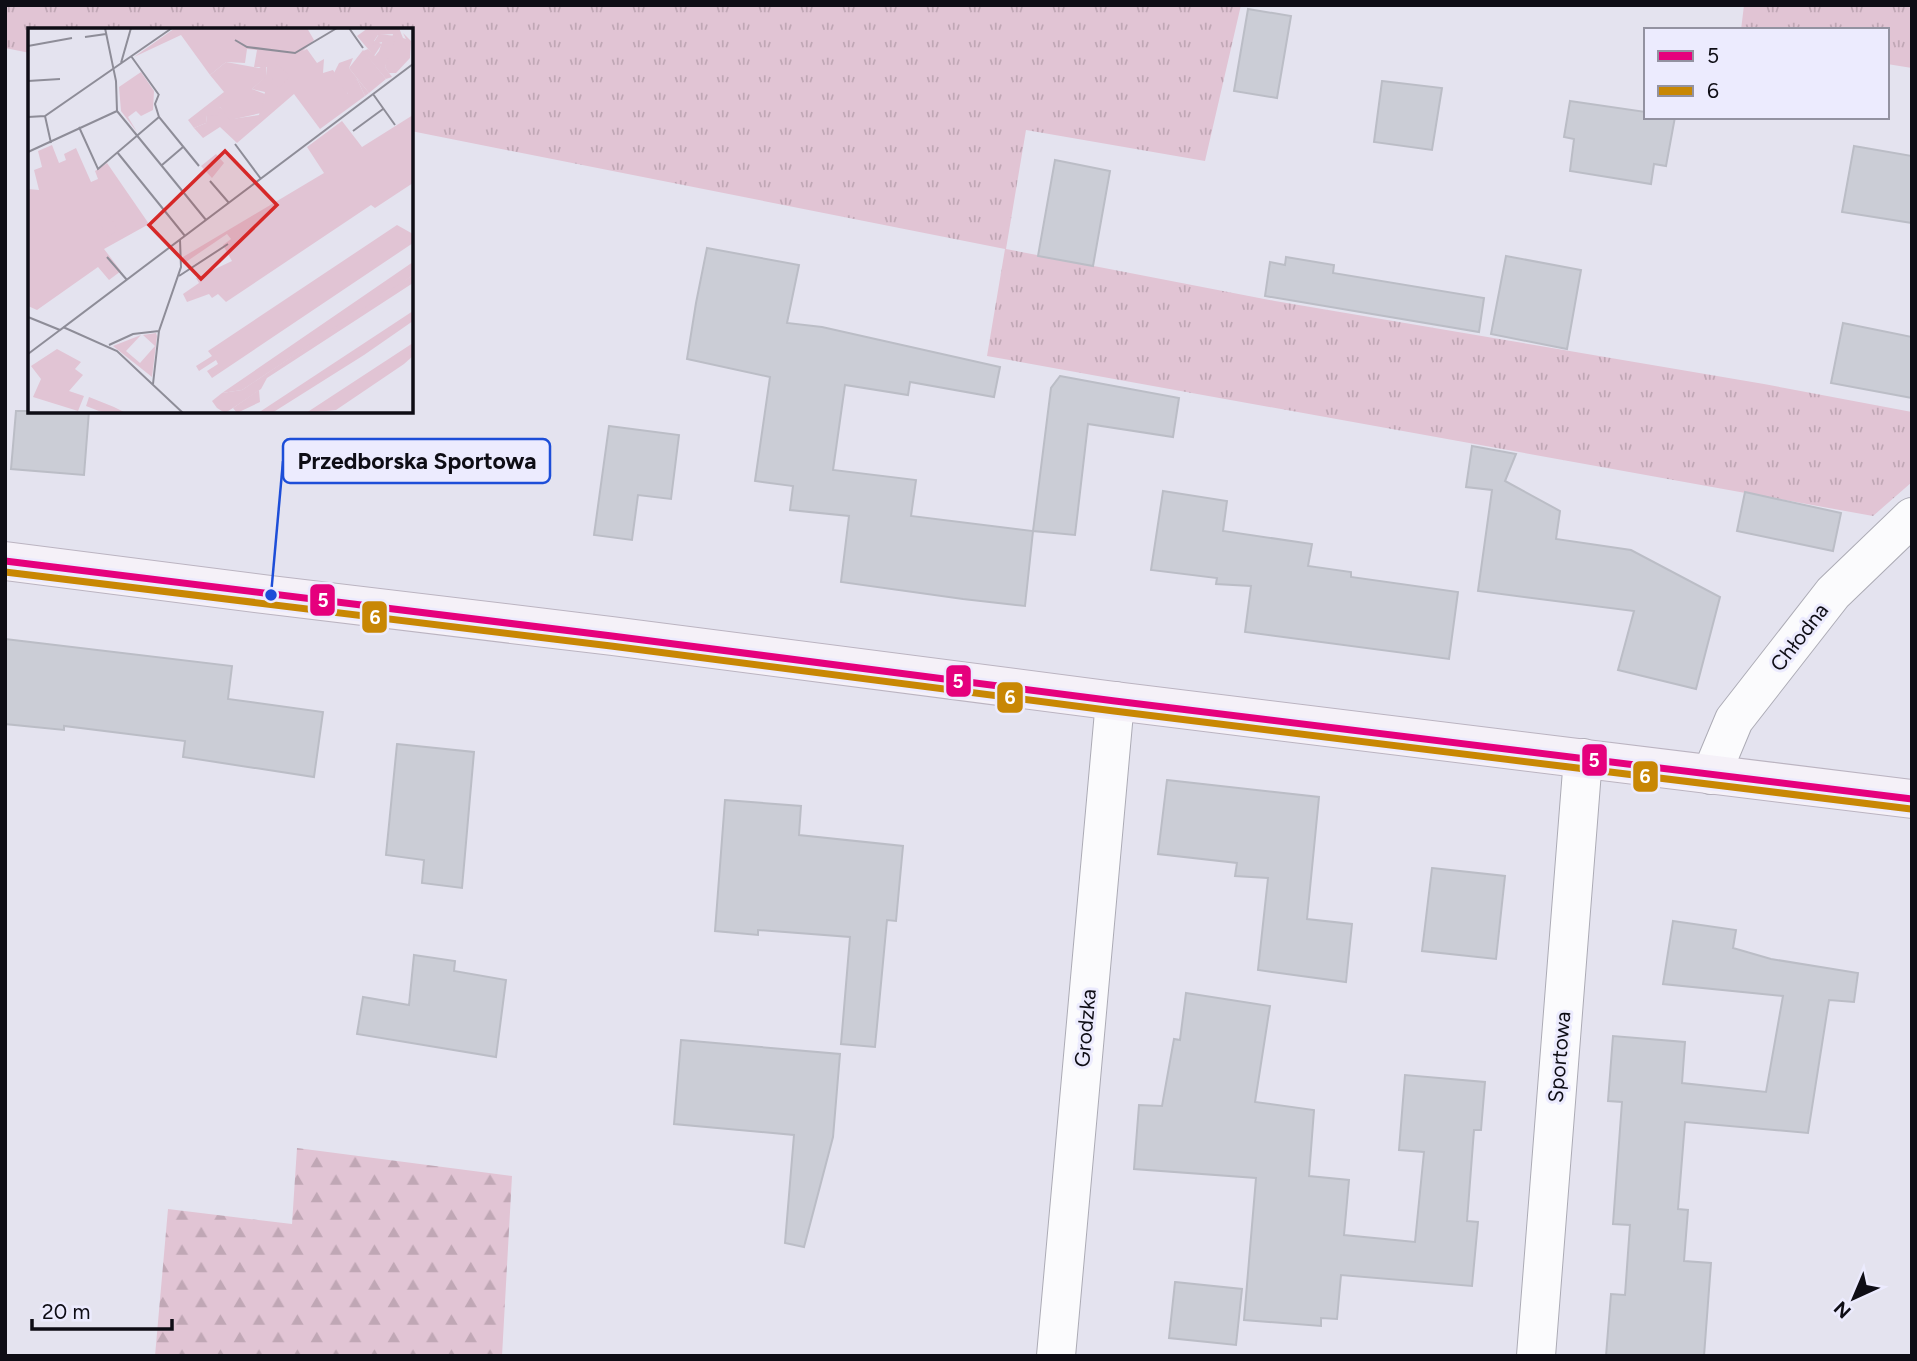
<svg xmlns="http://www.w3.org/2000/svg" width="1917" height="1361" font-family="Figtree,sans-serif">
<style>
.grass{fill:url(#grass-tufts)}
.forest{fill:url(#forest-firs)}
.building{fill:#cbcdd6;stroke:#bbbdc6;stroke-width:2}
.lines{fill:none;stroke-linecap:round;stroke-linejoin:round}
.minor-casing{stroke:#acabb5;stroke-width:40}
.primary-casing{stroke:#bbb4c1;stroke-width:40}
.minor{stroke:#fbfbfd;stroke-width:38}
.primary{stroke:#f5f1f8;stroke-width:38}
.bus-1-casing{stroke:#ecebfe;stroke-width:12}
.bus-2-casing{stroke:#ecebfe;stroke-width:12}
.bus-1{stroke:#e5007d;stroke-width:7}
.bus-2{stroke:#c88704;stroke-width:7}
.labels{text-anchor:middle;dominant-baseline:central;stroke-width:6;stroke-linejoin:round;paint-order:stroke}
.street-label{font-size:21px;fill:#0e0d15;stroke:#ecebfe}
.inset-road{fill:none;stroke:#8e8d98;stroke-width:2}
.view{fill:#d62828;fill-opacity:0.15;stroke:#d62828;stroke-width:3.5}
.inset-edge{fill:none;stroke:#0e0d15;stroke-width:3.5}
.leader{fill:none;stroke:#1d4ed8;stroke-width:2.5}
.callout-dot{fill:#1d4ed8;stroke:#ecebfe;stroke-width:2.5}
.callout{fill:#ecebfe;stroke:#1d4ed8;stroke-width:2.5}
.callout-label{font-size:23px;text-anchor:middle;font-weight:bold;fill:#0e0d15}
.line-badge{stroke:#ecebfe;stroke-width:2.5}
.badge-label{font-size:19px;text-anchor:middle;font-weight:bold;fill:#fff}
</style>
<defs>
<pattern id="grass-tufts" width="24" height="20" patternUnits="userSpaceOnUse" patternTransform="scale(1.75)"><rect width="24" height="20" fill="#e1c4d4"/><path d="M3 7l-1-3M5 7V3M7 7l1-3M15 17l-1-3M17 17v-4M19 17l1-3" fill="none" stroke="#c0a7b5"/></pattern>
<pattern id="forest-firs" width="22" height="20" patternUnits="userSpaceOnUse" patternTransform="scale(1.75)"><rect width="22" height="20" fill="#e1c4d4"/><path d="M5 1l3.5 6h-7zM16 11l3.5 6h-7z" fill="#c0a7b5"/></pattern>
</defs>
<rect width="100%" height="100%" fill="#e4e3ef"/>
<g class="grass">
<polygon points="5,5 1241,5 1205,161 1026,130 1006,249 1275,301 1764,384 1912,412 1912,482 1873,516 987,356 1005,249 411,131 411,30 30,30 30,53 5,48"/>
<polygon points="1744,5 1912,5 1912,68 1887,64 1887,30 1741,30"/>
</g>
<polygon class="forest" points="297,1148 512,1176 502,1356 155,1356 168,1209 292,1224"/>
<g class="building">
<polygon points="1248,9 1291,16 1277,98 1234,91"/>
<polygon points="1382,81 1442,88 1432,150 1374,142"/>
<polygon points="1570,101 1646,112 1646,117 1675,117 1666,166 1654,164 1651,184 1570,171 1574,139 1564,137"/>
<polygon points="1854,146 1912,156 1912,223 1842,212"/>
<polygon points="1055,160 1110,171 1093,266 1038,256"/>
<polygon points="707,248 799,265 787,323 822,327 1000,367 994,397 910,382 908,395 845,385 833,470 916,480 911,516 1033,531 1025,606 963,599 841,582 849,516 790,510 793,486 755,481 770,377 687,359 696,303"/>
<polygon points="1506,256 1581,270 1567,349 1491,334"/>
<polygon points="1286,257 1334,265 1333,273 1484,298 1479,332 1265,296 1270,262 1285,265"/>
<polygon points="1843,323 1912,337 1912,398 1831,383"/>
<polygon points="1060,376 1179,398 1173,437 1088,424 1075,535 1033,531 1051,388"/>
<polygon points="16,411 89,411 84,475 11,469"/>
<polygon points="609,426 679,435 671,499 638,495 632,540 594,535"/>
<polygon points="1472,446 1516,454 1505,481 1560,511 1556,539 1631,550 1720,597 1696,689 1618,670 1634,611 1478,591 1492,490 1466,487"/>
<polygon points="1163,491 1227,501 1223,531 1312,544 1308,566 1351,572 1351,577 1458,592 1449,659 1245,632 1251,586 1216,584 1217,578 1151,570"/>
<polygon points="1745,492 1841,513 1833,551 1737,531"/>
<polygon points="5,639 232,666 228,699 323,712 314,777 183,757 185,741 64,726 64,730 5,724"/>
<polygon points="397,744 474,752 462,888 422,883 424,860 386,855"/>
<polygon points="1167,780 1319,797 1307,919 1352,924 1346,982 1258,970 1268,878 1235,876 1237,863 1158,854"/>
<polygon points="725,800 801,806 799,835 903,846 896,921 887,920 875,1047 841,1044 850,937 758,930 758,935 715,931"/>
<polygon points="1432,868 1505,876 1496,959 1422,951"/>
<polygon points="1673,921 1736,930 1733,948 1771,959 1858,973 1854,1002 1829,1000 1808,1133 1685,1122 1678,1209 1688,1210 1684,1261 1711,1263 1704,1356 1606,1356 1611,1294 1625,1295 1630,1225 1613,1224 1622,1102 1608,1101 1613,1036 1685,1042 1682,1083 1766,1092 1783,996 1663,984"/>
<polygon points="414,955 455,961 454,971 506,980 496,1057 357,1034 363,997 409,1005"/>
<polygon points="1186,993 1270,1006 1255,1102 1314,1110 1309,1176 1349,1180 1344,1235 1415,1242 1424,1152 1399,1150 1405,1075 1485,1082 1481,1130 1474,1130 1467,1221 1478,1222 1472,1286 1341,1275 1337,1319 1321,1318 1321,1326 1244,1320 1256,1178 1134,1169 1139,1105 1162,1106 1174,1039 1180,1040"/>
<polygon points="681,1040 840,1054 833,1137 804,1247 785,1243 794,1135 674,1124"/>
<polygon points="1175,1282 1242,1289 1236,1345 1169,1338"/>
</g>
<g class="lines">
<defs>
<g id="minor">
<polyline points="1711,775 1734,720 1833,593 1912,517"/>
<polyline points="1056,1356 1115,701"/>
<polyline points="1536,1356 1583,758"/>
</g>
<polyline id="primary" points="5,561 271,595 612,636 1115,701 1912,799"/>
</defs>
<use href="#minor" class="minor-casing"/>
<use href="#primary" class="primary-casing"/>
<use href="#minor" class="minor"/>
<use href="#primary" class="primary"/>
<defs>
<polyline id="bus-1" points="5,561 612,636 1115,701 1912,799"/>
<polyline id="bus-2" points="5,572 611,646 1114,711 1911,809"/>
</defs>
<use href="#bus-1" class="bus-1-casing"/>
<use href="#bus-2" class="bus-2-casing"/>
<use href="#bus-1" class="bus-1"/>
<use href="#bus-2" class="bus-2"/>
</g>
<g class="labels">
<g class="street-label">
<text transform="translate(1799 637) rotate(-52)">Chłodna</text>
<text transform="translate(1085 1028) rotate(-85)">Grodzka</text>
<text transform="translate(1559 1057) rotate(-85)">Sportowa</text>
</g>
</g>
<g transform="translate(28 28)">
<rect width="385" height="385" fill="#e4e3ef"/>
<path d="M147,0H279L286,12L275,23L279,21L289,35L296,31L295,45L305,42L320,66V58L329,51L337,68L292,101L266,66L209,115L192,99L175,110L166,100L178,95L179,87L192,79L204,91L231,87L237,64L224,61L239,47V39H226L229,22L219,21L217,35L198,34L182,47L153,7L106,29ZM340,0H371L375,10L378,11L375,5L383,13L382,30L368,45H361L357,39L365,6L350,7L346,13L354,16L346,28L329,8ZM335,22L358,51L341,65L321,40ZM113,44L126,63L125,82L113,88L108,83L100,89L109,104L93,83L91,59ZM385,87V155L347,180L343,177L198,274L190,266L184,270L181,266L159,274L155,266L171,255L168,250L204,233L195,217L203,211L199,206L155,236V229L296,145L279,119L314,93L334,119ZM24,117L31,135L38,132L36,126L48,120L63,154L70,151L67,143L79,135L121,196L76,221L93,243L81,252L70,239L9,282L0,278V161L11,162L6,142L14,139L10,123ZM369,197L385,206V215L184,350L179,343L190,336L188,332L171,343L168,338L184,328L180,323ZM385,234V247L362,264L214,362L194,365ZM385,283V293L336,327L244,385H230ZM128,305L129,308L124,349L85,318L113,307L98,323L112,335L127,318L115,307ZM385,315V328L376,336L308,382L278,385ZM29,321L53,334L47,341L55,347L41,363L56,368L50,383L5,369L13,351L3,338ZM231,362L232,374L209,385L205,380ZM61,369L86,379L98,385H76L58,378Z" fill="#e1c4d4"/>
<path d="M351,6L368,8L357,39L364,49L358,51L335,23L340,21L347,28L351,23L354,14L344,17ZM325,30L321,40L341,65L337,68L329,51L319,66L305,47L311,35ZM198,34L231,40L238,36L239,48L224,61L237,66L233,85L202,92L192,79L189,88L179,87L178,95L166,100L160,92L196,64L182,47ZM249,36L262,48L251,60L243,55ZM188,126L196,135L184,150L173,138ZM80,185L90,202L80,209L69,192ZM385,247V255L239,350L233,361L205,380L197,385L189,380L184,373L194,365L214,362Z" fill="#e1c4d4"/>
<path class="inset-road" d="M77,0L88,53L89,83M321,0L335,20M57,9L78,6M207,12L219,19L267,25L309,0M0,18L44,10M103,28L131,67M93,35L103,0M0,53L32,51M131,66L127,76L131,89L171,138M345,66L367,97M89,83L178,192M17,88L23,115M0,89L17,88L144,0M51,99L70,141L131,89M325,103L355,81M207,116L233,151M0,124L89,83M89,124L157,208M134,137L155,119M182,153L201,175M79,229L99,252M151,248L200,216M0,289L32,302L385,36M35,299L89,323L155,385M81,317L105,306L131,303M0,326L32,302M125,356L131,303L153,239L152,212"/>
<path class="view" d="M197,123L249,177L173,251L121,197Z"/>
<rect width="385" height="385" class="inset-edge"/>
</g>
<path class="leader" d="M271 595L283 461"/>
<circle class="callout-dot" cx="271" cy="595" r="7"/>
<rect class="callout" x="283" y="439" width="267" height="44" rx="7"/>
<g class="callout-label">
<text x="417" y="469">Przedborska Sportowa</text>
</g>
<g class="line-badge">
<rect x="309" y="583" width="27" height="34" rx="7" fill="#e5007d"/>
<rect x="361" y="600" width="27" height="34" rx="7" fill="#c88704"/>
<rect x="945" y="664" width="27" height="34" rx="7" fill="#e5007d"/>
<rect x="996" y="681" width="28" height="33" rx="7" fill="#c88704"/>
<rect x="1581" y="743" width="27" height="34" rx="7" fill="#e5007d"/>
<rect x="1632" y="760" width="27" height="33" rx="7" fill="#c88704"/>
</g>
<g class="badge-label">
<text x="323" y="607">5</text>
<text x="375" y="624">6</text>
<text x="958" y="688">5</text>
<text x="1010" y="704">6</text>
<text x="1594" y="767">5</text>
<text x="1645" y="783">6</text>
</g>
<rect width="1917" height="1361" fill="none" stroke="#0e0d15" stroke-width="14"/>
<rect x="1644" y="28" width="245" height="91" fill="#ecebfe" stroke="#9392a1" stroke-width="2"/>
<rect x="1658" y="51" width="35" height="10" fill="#e5007d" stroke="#9392a1" stroke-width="2"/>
<text x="1707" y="63" font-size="21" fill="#0e0d15">5</text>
<rect x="1658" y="86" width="35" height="10" fill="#c88704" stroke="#9392a1" stroke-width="2"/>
<text x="1707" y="98" font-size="21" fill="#0e0d15">6</text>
<g transform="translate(1854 1298) rotate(224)" stroke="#ecebfe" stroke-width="5" paint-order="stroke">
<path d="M0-5L12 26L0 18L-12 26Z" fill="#0e0d15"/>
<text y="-10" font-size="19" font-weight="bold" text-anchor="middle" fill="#0e0d15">N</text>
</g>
<path d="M32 1319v10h140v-10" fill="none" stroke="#0e0d15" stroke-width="3.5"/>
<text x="42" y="1319" font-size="21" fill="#0e0d15" stroke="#ecebfe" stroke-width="5" paint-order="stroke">20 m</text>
</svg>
